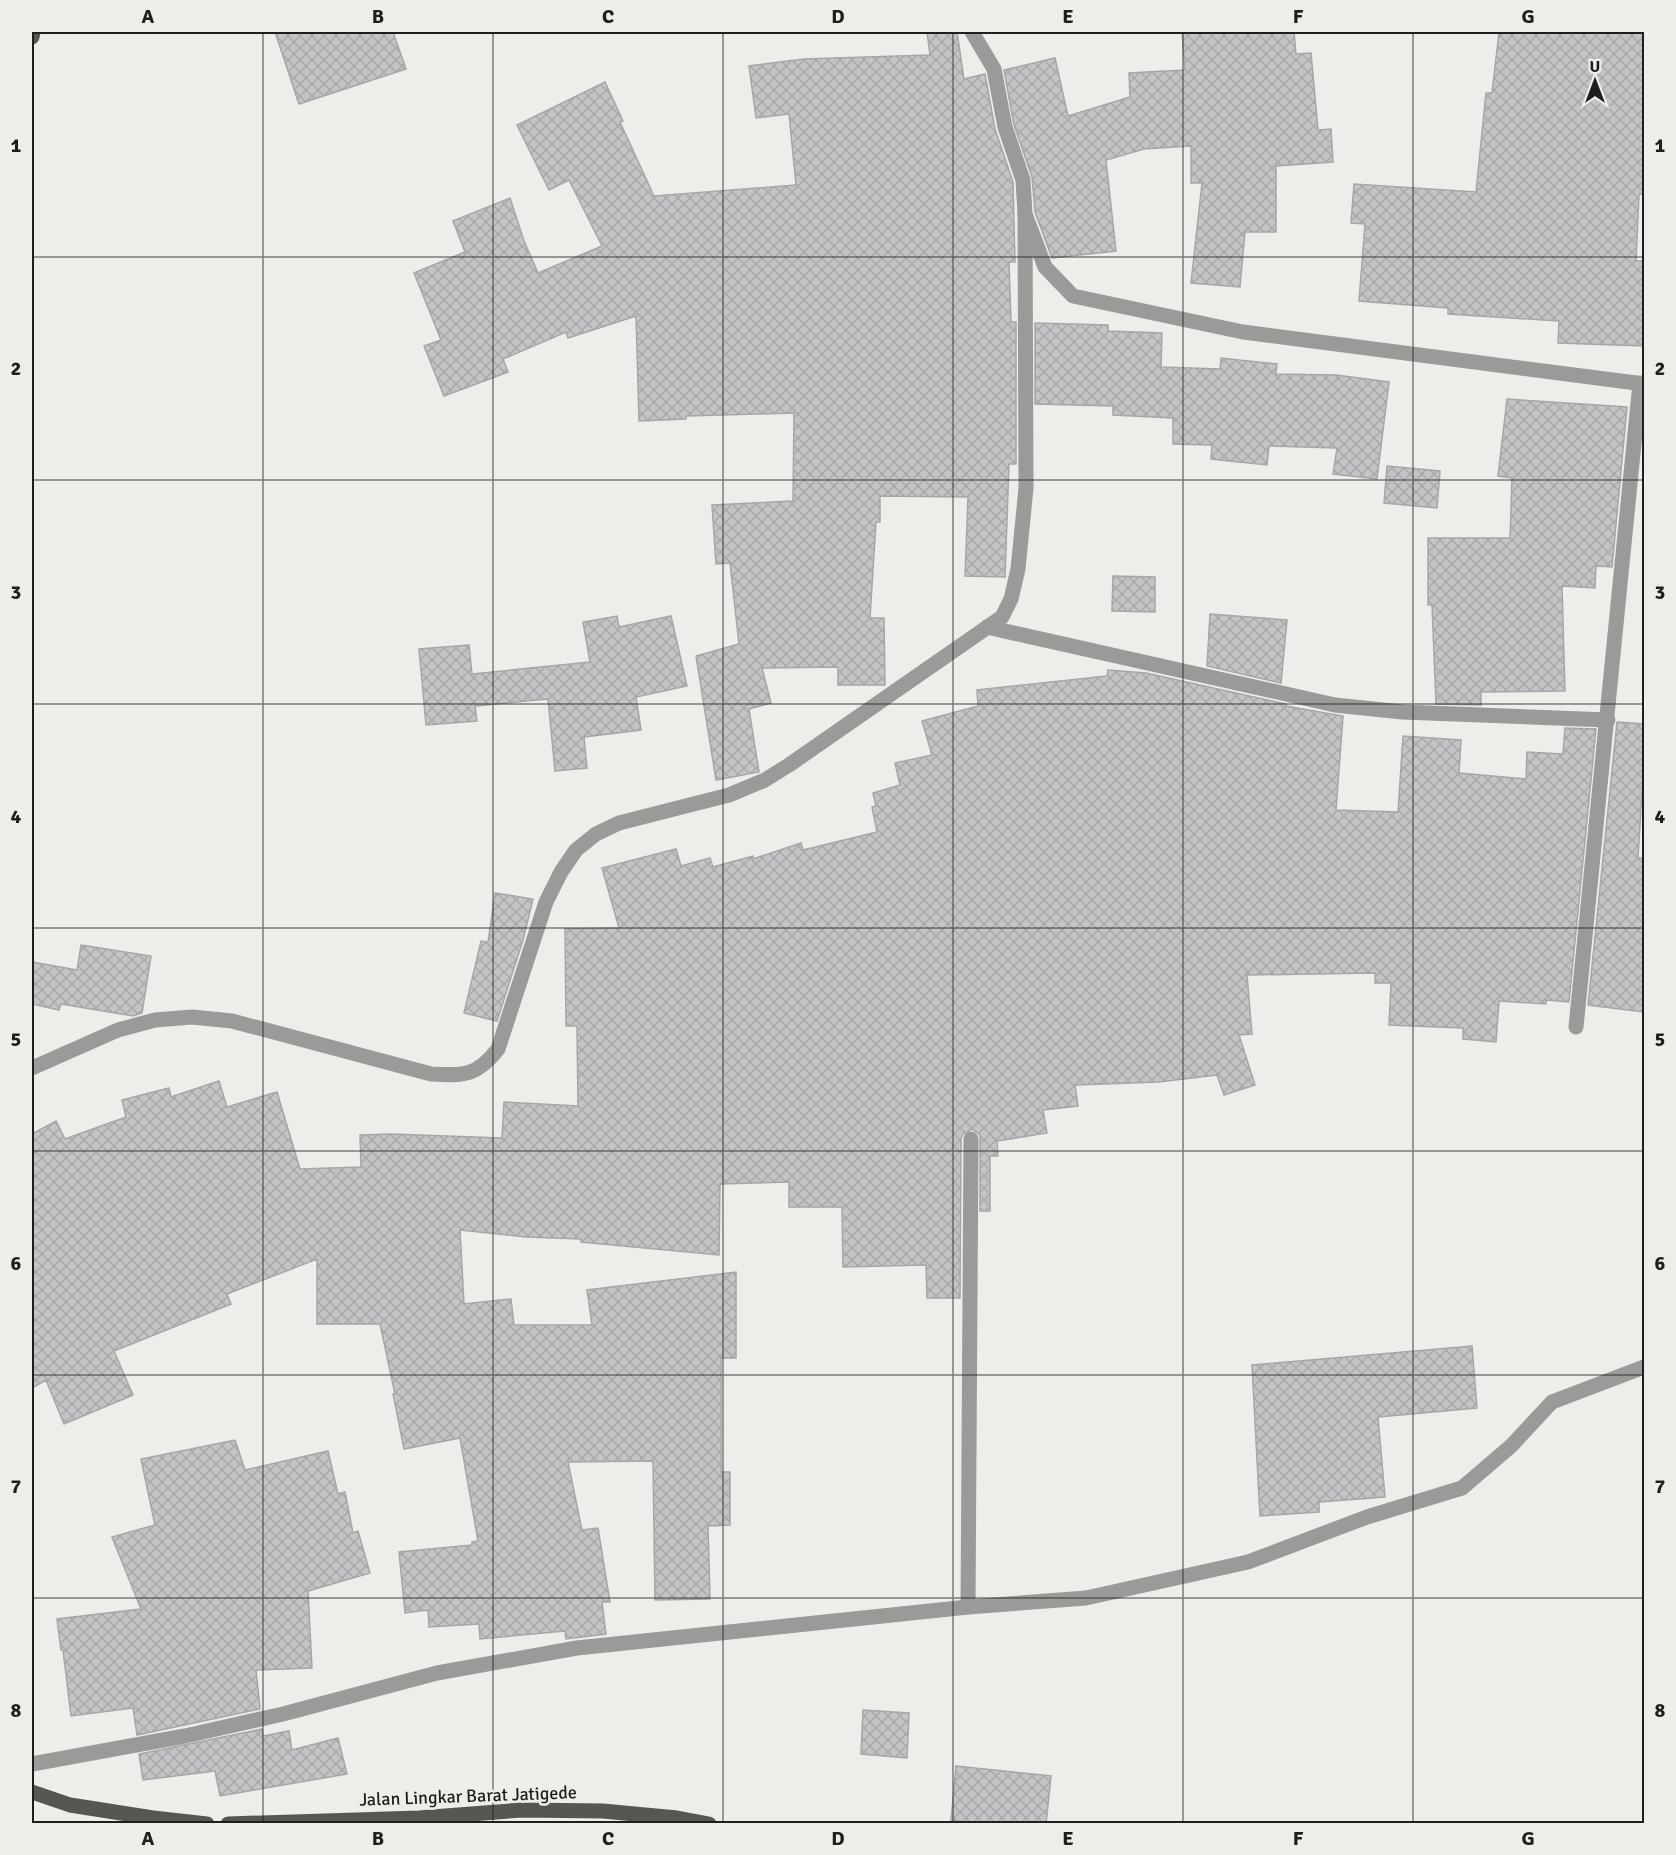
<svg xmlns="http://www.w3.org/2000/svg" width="1676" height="1855" font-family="Signika,sans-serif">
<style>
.building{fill:url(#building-cross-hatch);stroke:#a8a5a9;stroke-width:1.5}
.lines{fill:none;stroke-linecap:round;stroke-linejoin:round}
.minor{stroke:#9a9a98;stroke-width:15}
.primary{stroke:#575653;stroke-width:15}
.grid{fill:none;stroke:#1f1e1d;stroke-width:1.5;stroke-opacity:0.55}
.labels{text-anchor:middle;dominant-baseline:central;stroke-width:5;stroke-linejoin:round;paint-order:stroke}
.street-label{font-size:18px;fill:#1f1e1d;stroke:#eeede9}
.neatline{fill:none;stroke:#1f1e1d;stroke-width:2}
.grid-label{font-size:20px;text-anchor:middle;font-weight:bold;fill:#1f1e1d}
</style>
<defs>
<pattern id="building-cross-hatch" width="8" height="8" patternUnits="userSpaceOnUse" patternTransform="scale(1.5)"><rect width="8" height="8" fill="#c6c3c6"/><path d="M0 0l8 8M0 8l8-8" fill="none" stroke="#aaa7aa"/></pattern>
</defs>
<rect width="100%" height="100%" fill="#eeede9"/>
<g class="building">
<polygon points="275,32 393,32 406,69 299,104"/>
<polygon points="927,32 957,32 964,79 985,74 995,129 1013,182 1015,262 1009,262 1011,322 1016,322 1016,464 1009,464 1005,577 965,576 968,497 880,496 880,522 876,522 870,618 884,618 885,685 838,685 838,667 762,668 771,703 749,709 759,772 716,780 696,656 739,644 730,563 716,564 712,505 793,501 794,413 686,416 686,419 639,421 636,316 568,338 566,332 503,359 508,372 444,396 424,346 441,340 414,273 465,252 453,221 510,198 524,241 538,273 602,246 569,180 549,190 517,125 605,82 623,121 620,122 654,196 796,185 789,114 756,118 749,66 804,59 930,55"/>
<polygon points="1182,32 1294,32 1296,54 1311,53 1318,130 1331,129 1333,162 1276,166 1276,232 1245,232 1240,287 1191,283 1202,183 1191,183 1191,146 1144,149 1106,160 1116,251 1052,258 1035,212 1032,177 1014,125 1004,70 1055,58 1068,116 1130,97 1129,73 1185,70"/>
<polygon points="1499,32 1644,32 1644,194 1639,194 1636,261 1644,261 1644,346 1558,343 1559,321 1448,314 1448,308 1359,301 1365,224 1351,223 1354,184 1476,192 1486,93 1492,93"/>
<polygon points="1035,323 1108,325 1108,331 1162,333 1161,367 1220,369 1221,358 1277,364 1276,374 1336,375 1389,382 1377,479 1333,474 1337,448 1269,446 1267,465 1211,459 1212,445 1173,444 1173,418 1113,415 1113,406 1035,404"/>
<polygon points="1507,399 1627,407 1612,567 1596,566 1595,588 1562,586 1565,691 1481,692 1481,705 1436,704 1432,605 1428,605 1428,538 1510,538 1512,478 1498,476"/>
<polygon points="1387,466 1440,471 1437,508 1384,503"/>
<polygon points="1113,576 1155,577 1155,612 1112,611"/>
<polygon points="1210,614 1287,620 1281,683 1207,666"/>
<polygon points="617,616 619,627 671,616 687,686 636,697 641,730 584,737 587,768 555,771 548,699 475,706 477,721 426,725 419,649 469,645 472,674 590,662 583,622"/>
<polygon points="1108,670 1146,673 1286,704 1286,706 1343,716 1336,810 1398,812 1403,736 1461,740 1459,773 1526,779 1527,752 1563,754 1565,728 1596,729 1569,1002 1546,1000 1546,1004 1499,1001 1496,1042 1463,1039 1463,1028 1389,1025 1391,983 1375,983 1375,973 1247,975 1252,1034 1239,1035 1255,1085 1224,1095 1217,1075 1159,1082 1075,1085 1078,1106 1043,1110 1047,1133 997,1141 998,1156 990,1156 990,1211 980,1211 980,1135 972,1129 963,1134 961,1139 960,1298 927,1298 926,1265 843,1267 842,1207 789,1207 789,1182 720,1184 719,1255 581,1242 581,1239 526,1237 460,1230 464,1304 511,1299 514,1325 592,1325 587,1290 736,1272 736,1358 721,1358 721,1472 730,1472 730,1525 708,1526 710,1599 655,1600 653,1461 568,1462 582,1530 598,1528 610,1602 602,1602 606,1634 566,1639 565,1631 480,1639 479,1624 429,1627 428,1610 405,1613 399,1552 472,1545 472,1542 478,1541 460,1438 404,1449 393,1394 395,1394 380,1324 317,1324 317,1259 227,1294 231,1304 114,1351 133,1395 64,1424 46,1380 32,1388 32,1134 56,1121 65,1139 126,1117 122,1100 169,1088 171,1097 219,1081 227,1107 277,1092 300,1169 361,1167 360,1135 391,1134 502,1138 504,1102 578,1106 577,1026 566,1026 565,929 619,928 602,868 676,849 681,866 710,858 713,867 753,856 753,859 801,843 803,850 877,832 872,807 876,806 873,793 900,785 895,763 932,755 922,721 978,706 977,690 1107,676"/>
<polygon points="1617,722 1644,724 1644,759 1638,858 1644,858 1644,1012 1588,1005"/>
<polygon points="495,893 533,899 523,940 497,1021 464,1013 481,941 488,942"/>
<polygon points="81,945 151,956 142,1013 133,1016 61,1004 59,1010 32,1004 32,962 77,970"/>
<polygon points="1472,1346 1477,1408 1378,1417 1385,1497 1319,1502 1319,1512 1260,1516 1252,1365"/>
<polygon points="235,1440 245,1470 328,1451 338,1494 345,1492 353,1533 358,1531 370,1573 308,1591 312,1668 256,1670 260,1709 137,1735 133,1708 71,1716 63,1650 61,1650 57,1619 141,1609 112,1537 155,1525 141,1459"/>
<polygon points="863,1710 909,1713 907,1758 861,1754"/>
<polygon points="262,1729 263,1736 289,1731 292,1750 338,1738 347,1774 220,1796 215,1771 143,1780 139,1754"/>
<polygon points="956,1766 1051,1776 1046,1824 985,1824 951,1820"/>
</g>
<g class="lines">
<g class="minor">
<polyline points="972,32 994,69 1005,127 1023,180 1025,214 1045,267 1073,296 1243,332 1644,384"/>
<polyline points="987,627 1335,705 1402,712 1608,720"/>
<polyline points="1576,1027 1640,383"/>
<path d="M32,1068L118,1030L155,1020L192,1017L232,1021L431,1074C464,1076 477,1076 498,1049L546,902L561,872L576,850L596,834L619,823L729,795L765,780L789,765L1002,617L1011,599L1018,569L1026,488L1025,214"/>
<polyline points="968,1607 971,1139"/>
<polyline points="32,1764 185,1736 283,1714 437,1673 577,1648 968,1607 1086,1598 1248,1562 1367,1517 1462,1488 1511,1446 1552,1402 1644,1367"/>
</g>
<g class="primary">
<polyline points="32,37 33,32"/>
<polyline points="32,1792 70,1805 153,1818 207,1824"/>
<polyline points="228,1824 419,1818 522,1810 603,1811 677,1818 709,1824"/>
</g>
</g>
<path class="grid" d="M263,32V1824M493,32V1824M723,32V1824M953,32V1824M1183,32V1824M1413,32V1824M32,257H1644M32,480H1644M32,704H1644M32,928H1644M32,1151H1644M32,1375H1644M32,1598H1644"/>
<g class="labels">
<g class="street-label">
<text transform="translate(468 1796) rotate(-2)">Jalan Lingkar Barat Jatigede</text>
</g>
</g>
<rect width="1676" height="1855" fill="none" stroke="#eeede9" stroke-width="66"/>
<g transform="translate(1595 81)" stroke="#eeede9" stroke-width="4.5" paint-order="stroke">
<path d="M0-4.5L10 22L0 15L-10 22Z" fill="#1f1e1d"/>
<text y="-9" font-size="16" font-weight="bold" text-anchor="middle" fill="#1f1e1d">U</text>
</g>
<rect x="33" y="33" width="1610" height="1789" class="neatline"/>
<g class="grid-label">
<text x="148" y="23">A</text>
<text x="378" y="23">B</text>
<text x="608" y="23">C</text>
<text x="838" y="23">D</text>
<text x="1068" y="23">E</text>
<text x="1298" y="23">F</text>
<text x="1528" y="23">G</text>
<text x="16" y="152">1</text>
<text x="1660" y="152">1</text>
<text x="16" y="375">2</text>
<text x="1660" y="375">2</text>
<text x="16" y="599">3</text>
<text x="1660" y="599">3</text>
<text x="16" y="823">4</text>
<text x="1660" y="823">4</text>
<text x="16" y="1046">5</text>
<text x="1660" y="1046">5</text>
<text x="16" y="1270">6</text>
<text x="1660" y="1270">6</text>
<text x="16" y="1493">7</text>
<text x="1660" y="1493">7</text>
<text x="16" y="1717">8</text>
<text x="1660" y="1717">8</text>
<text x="148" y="1845">A</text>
<text x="378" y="1845">B</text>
<text x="608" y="1845">C</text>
<text x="838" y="1845">D</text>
<text x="1068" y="1845">E</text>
<text x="1298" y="1845">F</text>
<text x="1528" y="1845">G</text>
</g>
</svg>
